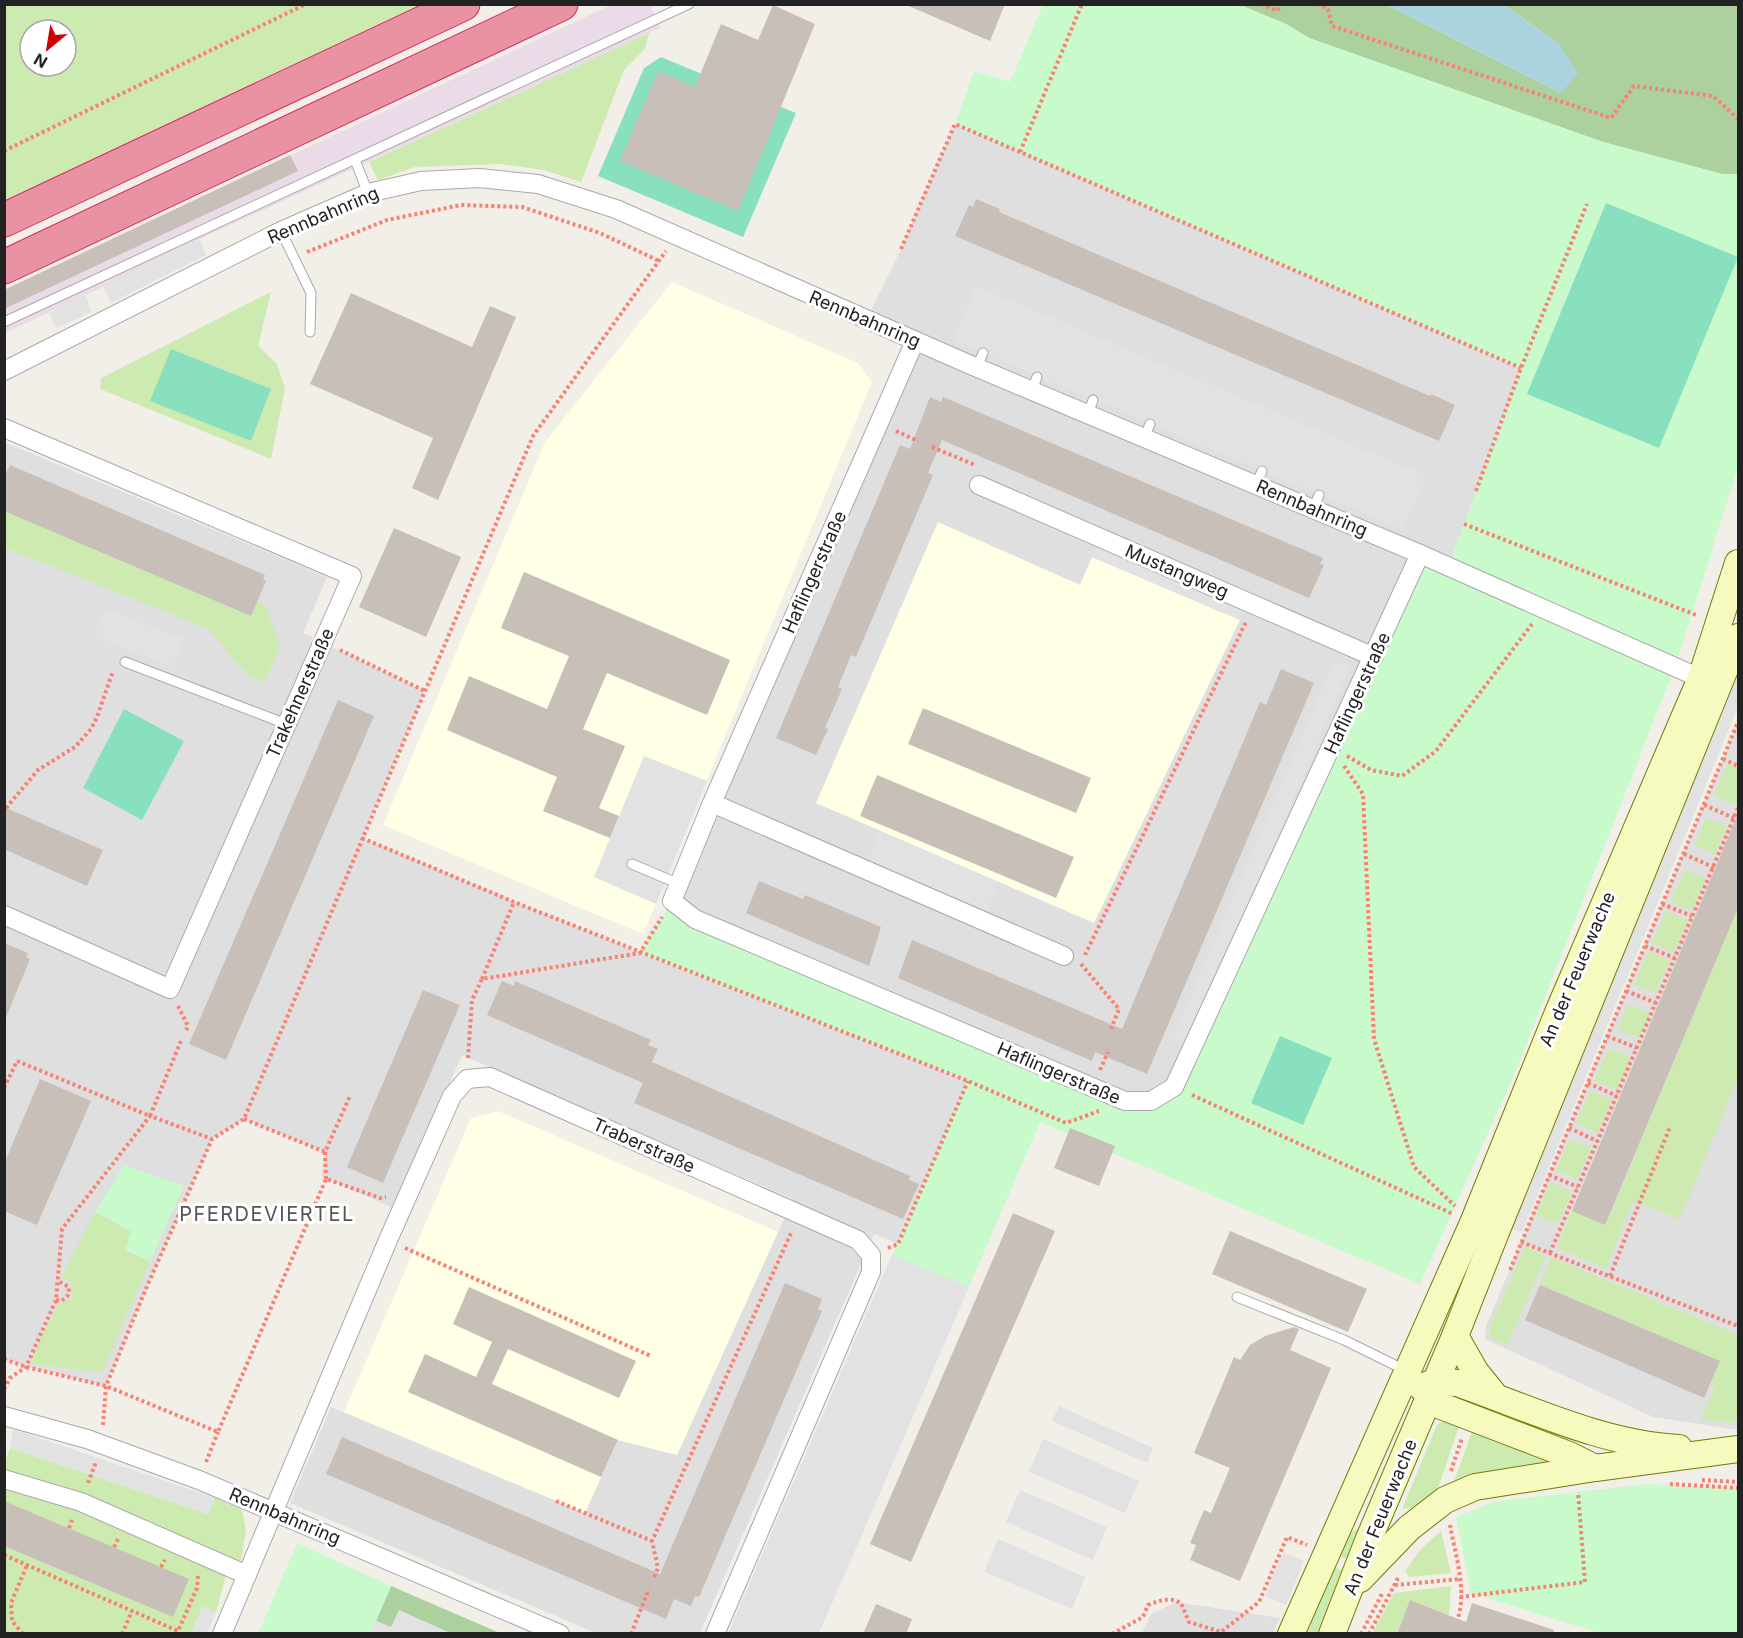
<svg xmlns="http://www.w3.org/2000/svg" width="1743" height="1638" font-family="Inter,sans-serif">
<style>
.residential{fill:#e0dfdf}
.industrial{fill:#ebdbe8}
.education{fill:#ffffe5}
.grass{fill:#cdebb0;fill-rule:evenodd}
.forest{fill:#add19e}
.park{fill:#c8facc}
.pitch{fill:#88e0be}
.parking{fill:#e2e2e2}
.water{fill:#aad3df}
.building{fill:#c7bfb8}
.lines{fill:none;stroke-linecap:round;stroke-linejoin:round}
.lane-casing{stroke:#a9a9a9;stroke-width:11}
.street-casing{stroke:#a9a9a9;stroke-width:20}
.secondary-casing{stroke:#707d05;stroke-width:28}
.highway-casing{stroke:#dc2a67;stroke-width:35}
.path{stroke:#fa8072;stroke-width:4;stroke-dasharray:3 3;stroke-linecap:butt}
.lane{stroke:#fff;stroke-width:9}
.street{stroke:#fff;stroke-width:18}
.secondary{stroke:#f7fabf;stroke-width:26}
.highway{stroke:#e892a2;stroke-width:33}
.labels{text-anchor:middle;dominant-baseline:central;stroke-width:6;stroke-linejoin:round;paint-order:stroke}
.street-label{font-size:18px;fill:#222;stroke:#fff}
.neighbourhood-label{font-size:20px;letter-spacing:1.5px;fill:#555;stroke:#fff}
</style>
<rect width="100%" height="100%" fill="#f2efe9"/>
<g class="residential">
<polygon points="955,124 1521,368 1449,566 1174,1087 1125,1101 672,901 915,341 866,320 901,249"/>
<polygon points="4,442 327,577 303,633 425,691 362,838 640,953 968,1081 898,1244 874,1234 700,1633 596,1633 290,1503 331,1407 585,1513 618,1440 677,1455 793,1199 462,1055 395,1209 321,1176 325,1152 244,1119 212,1139 145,1291 106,1386 26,1367 5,1359"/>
<polygon points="1738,722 1738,1430 1653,1417 1485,1339 1486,1326"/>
<polygon points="1176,1602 1280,1618 1273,1633 1142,1633 1151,1614"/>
</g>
<polygon class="industrial" points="611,5 650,5 660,28 200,239 103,287 5,333 4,290"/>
<g class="education">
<polygon points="672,282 858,363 872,382 643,934 383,825 545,442"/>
<polygon points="938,522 1080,585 1092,557 1240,620 1094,923 816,803"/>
<polygon points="498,1111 778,1232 677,1455 618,1440 585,1513 344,1412 471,1118"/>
</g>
<g class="grass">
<path d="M5,5H425L236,92L5,213ZM30,30H66V66H30Z"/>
<polygon points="649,33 645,49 624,70 581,182 544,170 500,164 415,167 378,180 369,162"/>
<polygon points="271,292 258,346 277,364 285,388 271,459 100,389 101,378"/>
<polygon points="4,511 251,615 257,601 266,606 280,647 264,683 248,675 208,629 5,548"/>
<polygon points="1728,763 1738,768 1738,799 1736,805 1714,796"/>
<polygon points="1706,818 1727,827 1715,854 1694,845"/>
<polygon points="1685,869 1706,879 1692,911 1671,902"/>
<polygon points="1738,908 1738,1078 1680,1219 1633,1201 1606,1269 1557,1248 1572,1211 1606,1225"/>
<polygon points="1666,911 1688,920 1674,953 1652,943"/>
<polygon points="1649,951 1670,961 1656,993 1634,984"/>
<polygon points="1628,1004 1650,1014 1639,1038 1617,1029"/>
<polygon points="1609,1048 1631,1058 1616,1090 1594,1081"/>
<polygon points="1591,1091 1612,1100 1598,1133 1576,1123"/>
<polygon points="1570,1139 1591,1148 1577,1180 1556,1171"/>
<polygon points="1550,1182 1572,1192 1558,1224 1536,1215"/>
<polygon points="95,1212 131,1232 125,1250 150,1261 102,1372 36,1365 32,1361 32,1357 58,1305 73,1297 71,1282 61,1278"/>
<polygon points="1525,1246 1546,1256 1508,1344 1505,1345 1491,1338 1489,1329"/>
<polygon points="1551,1257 1738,1335 1738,1413 1734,1423 1701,1420 1715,1387 1710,1385 1720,1361 1540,1285"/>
<polygon points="1481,1405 1569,1437 1566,1445 1479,1412"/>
<polygon points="1447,1418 1461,1420 1436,1494 1411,1508 1402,1509 1437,1425"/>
<polygon points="1474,1426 1560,1462 1453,1484"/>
<polygon points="10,1448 208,1514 215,1498 242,1510 246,1530 241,1560 230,1561 216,1612 203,1606 191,1633 5,1634 4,1465"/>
<polygon points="1368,1523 1351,1561 1339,1555 1348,1534"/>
<polygon points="1441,1531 1451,1573 1409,1577 1405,1571 1420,1550"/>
<polygon points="1334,1567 1346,1572 1319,1633 1306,1634"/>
<polygon points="1451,1586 1449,1615 1410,1600 1397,1633 1372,1634 1394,1593"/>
</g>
<g class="forest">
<polygon points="1240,5 1387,5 1561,93 1559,44 1504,5 1738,5 1738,174 1722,174 1603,142 1309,38 1286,24"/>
<polygon points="391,1586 500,1633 450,1633 399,1611 391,1628 376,1621"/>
</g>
<g class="park">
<polygon points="1043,5 1240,5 1286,24 1309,38 1603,142 1722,174 1738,174 1738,468 1675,667 1515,1073 1420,1284 1040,1122 969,1287 892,1255 968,1081 640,953 672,901 1125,1101 1174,1087 1420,554 1449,566 1521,368 955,124 974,71 1010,82"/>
<polygon points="124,1165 184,1186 150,1261 125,1250 131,1231 95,1212"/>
<polygon points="1646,1484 1738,1488 1738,1633 1599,1633 1471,1593 1456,1517 1493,1502"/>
<polygon points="297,1543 391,1586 371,1633 258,1634"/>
</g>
<g class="pitch">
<polygon points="661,57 796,113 743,237 598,176 644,68"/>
<polygon points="1606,203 1738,257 1659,448 1527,394"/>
<polygon points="171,349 271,389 251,441 150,401"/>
<polygon points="124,709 184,741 142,820 83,788"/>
<polygon points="1280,1036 1332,1058 1303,1125 1251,1103"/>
</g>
<g class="parking">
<polygon points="200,239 206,255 111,303 103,287"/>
<polygon points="976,286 1426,476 1403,530 953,341"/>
<polygon points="86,295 91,312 57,328 49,313"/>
<polygon points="1098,543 1246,606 1240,620 1092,557"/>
<polygon points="105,609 183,639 172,667 94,636"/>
<polygon points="1738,656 1738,706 1731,724 1522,1233 1507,1227"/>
<polygon points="1334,661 1349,668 1189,1045 1173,1038"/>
<polygon points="644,756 707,781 656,904 594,877"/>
<polygon points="880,831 998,882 985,914 867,863"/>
<polygon points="892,1255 969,1287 844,1576 819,1633 728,1633"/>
<polygon points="1059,1406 1153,1448 1147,1463 1052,1421"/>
<polygon points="13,1429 215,1498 208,1514 10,1448"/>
<polygon points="1043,1439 1139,1481 1125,1513 1029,1472"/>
<polygon points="1020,1490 1107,1527 1093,1560 1006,1522"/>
<polygon points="998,1539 1085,1577 1072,1609 984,1572"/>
<polygon points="1283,1552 1304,1561 1286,1605 1265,1596"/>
<polygon points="203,1606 216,1612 207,1633 191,1633"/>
<polygon points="399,1610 450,1633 371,1633 376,1621 391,1627"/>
</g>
<polygon class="water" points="1387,5 1504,5 1559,44 1578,73 1561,93"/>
<g class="building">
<polygon points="904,4 1005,4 990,41"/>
<polygon points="773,5 815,24 738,211 620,161 658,71 695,87 721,24 758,40"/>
<polygon points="290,155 298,171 4,309 4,290"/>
<polygon points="976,199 1000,209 999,212 1092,252 1430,396 1431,394 1455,405 1439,441 955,236 969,205 973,207"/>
<polygon points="351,293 472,347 490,306 516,317 438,500 412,488 433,438 310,384"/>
<polygon points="930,397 941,402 943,397 1323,558 1320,564 1324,565 1309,598 942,440 928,473 933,475 856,657 851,655 838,687 842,689 825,728 828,729 816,755 776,738 900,445 910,449"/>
<polygon points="10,465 265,575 263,579 266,581 251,616 4,511 4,477"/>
<polygon points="394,528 461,557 426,637 359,607"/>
<polygon points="524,572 730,660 707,715 607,673 583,729 625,746 599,808 619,816 610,838 543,811 557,777 447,730 469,676 547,709 569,656 501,628"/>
<polygon points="1281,669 1314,683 1147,1074 1095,1052 1092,1061 898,978 912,940 1122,1029 1260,702 1266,705"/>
<polygon points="338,700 374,716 226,1060 189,1044"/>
<polygon points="923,708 1091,778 1076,813 908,744"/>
<polygon points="877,775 1074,857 1056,898 860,816"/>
<polygon points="4,807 103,850 87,886 4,849"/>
<polygon points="1738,814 1738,908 1605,1225 1572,1211"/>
<polygon points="759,881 803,899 805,895 881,927 869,966 746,913"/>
<polygon points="4,943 28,953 26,957 30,959 5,1020"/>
<polygon points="502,981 514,986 515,981 651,1040 648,1045 658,1049 652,1062 910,1176 909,1180 919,1184 903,1219 634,1103 643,1083 487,1015"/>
<polygon points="423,990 460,1005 383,1183 347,1167"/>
<polygon points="40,1079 91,1101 37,1225 4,1211 4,1164"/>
<polygon points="1070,1128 1115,1146 1099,1186 1054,1168"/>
<polygon points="1013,1213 1055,1231 911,1562 870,1544"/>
<polygon points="1230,1231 1367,1289 1348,1332 1212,1274"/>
<polygon points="785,1283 822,1299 818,1309 822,1311 699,1597 695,1596 691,1606 674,1599 666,1619 326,1474 342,1437 660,1574"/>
<polygon points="1540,1285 1720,1361 1704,1398 1525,1320"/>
<polygon points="469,1287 636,1361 619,1398 508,1349 492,1384 618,1440 601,1477 408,1392 425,1354 476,1377 492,1342 453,1324"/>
<polygon points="1294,1327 1299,1329 1290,1350 1331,1368 1240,1581 1190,1560 1196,1545 1190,1543 1204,1510 1211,1513 1230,1468 1194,1453 1234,1357 1240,1360 1250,1345 1265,1336"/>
<polygon points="4,1501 189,1579 173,1617 4,1546"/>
<polygon points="1410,1600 1466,1622 1472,1603 1554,1630 1554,1634 1397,1634"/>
<polygon points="876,1604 912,1619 906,1634 863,1634"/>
</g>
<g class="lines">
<defs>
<g id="lane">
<polyline points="355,160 368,193"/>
<polyline points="281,231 311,293 310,332"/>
<polyline points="4,322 689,4"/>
<polyline points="977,367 983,353"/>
<polyline points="1032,390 1037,377"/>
<polyline points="1088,414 1093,400"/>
<polyline points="1144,438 1150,424"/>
<polyline points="1256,485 1262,471"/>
<polyline points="1313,509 1319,495"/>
<polyline points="125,662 286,724"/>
<polyline points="632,864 679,884"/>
<polyline points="1237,1297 1344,1340 1405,1370"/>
</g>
<g id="street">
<polyline points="915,341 712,803 672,901 695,919 1125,1101 1151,1101 1174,1087 1420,554"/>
<polyline points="4,371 281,231 368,193 421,181 479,178 538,184 616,209 966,363 1420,554 1711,683"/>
<polyline points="4,428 352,576 170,989 4,915"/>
<polyline points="979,485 1374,657"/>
<polyline points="712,803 1064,956"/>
<polyline points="4,1416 87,1439 199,1480 560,1634"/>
<polyline points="4,1479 81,1502 247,1575"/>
<polyline points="222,1634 388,1240 452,1096 467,1079 490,1077 858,1240 871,1255 871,1272 715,1634"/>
</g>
<g id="secondary">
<polyline points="1455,1336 1475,1371 1495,1396"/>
<path d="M1421,1387L1435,1382L1457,1383C1529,1408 1602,1444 1679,1448"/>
<polyline points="1428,1401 1569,1455 1595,1468"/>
<polyline points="1360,1579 1409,1528 1445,1500 1475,1487 1595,1468 1738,1449"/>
<polyline points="1291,1634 1473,1223 1559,1010 1701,678 1738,563"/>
<polyline points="1332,1634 1368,1541 1455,1336 1496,1232 1738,637"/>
</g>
<g id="highway">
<polyline points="4,220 463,4"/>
<polyline points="4,267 561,4"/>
</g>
</defs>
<use href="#lane" class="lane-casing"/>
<use href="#street" class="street-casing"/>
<use href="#secondary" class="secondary-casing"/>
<use href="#highway" class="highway-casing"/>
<g class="path">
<polyline points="1261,4 1277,11 1280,4"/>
<polyline points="1317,4 1328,9 1332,26 1611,118 1634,86 1713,96 1738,119"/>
<polyline points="4,151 306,4"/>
<polyline points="1020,152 1082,4"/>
<polyline points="901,249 955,124 1521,368"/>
<polyline points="307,252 387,220 461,205 522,207 600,233 659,261"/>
<polyline points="896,431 918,441"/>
<polyline points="932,447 975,465"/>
<polyline points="1476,491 1521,368 1587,204"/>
<polyline points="1464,524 1696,615"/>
<polyline points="340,650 425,691"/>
<polyline points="1347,756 1371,770 1402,776 1436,751 1532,624"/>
<polyline points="1723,759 1738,766"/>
<polyline points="1344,766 1363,794 1374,1039 1414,1167 1455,1206"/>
<polyline points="1704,805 1734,818"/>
<polyline points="6,808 38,770 75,747 91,729 97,717 113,671"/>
<polyline points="362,838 514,902 968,1081 1066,1123 1099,1111"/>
<polyline points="1684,854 1715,868"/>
<polyline points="1662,904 1692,916"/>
<polyline points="1645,946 1675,958"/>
<polyline points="1085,955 1246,622"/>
<polyline points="1081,964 1119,1009 1111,1029"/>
<polyline points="482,979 514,902"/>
<polyline points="1626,991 1656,1003"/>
<polyline points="178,1006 188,1026 186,1031"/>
<polyline points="1607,1036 1637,1048"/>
<polyline points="468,1058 472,1000 482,979 640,953 662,917"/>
<polyline points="1100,1070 1108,1052"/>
<polyline points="1588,1083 1617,1096"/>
<polyline points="4,1088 17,1061 150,1116 181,1041"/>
<polyline points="1192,1095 1453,1214"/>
<polyline points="244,1119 325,1152"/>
<polyline points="1569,1128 1597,1141"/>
<polyline points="1549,1175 1578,1187"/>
<polyline points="326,1179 325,1152 350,1096"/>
<polyline points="1521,1242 1738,1326"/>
<polyline points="405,1248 651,1356"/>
<polyline points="888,1248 898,1244 968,1081"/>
<polyline points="1550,1253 1738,808"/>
<polyline points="1510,1270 1738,722"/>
<polyline points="1610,1276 1670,1127"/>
<path d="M56,1300L60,1301C67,1298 69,1296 69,1287L58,1281"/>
<polyline points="4,1359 26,1367 106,1386 218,1432 326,1179 380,1198 386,1197"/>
<polyline points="4,1389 10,1378 26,1367 56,1300 62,1229 150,1116 212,1139 244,1119 533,436 666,251"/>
<polyline points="103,1425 106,1386 145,1291 212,1139"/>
<polyline points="206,1462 218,1432"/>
<polyline points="1451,1471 1462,1438"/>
<polyline points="1702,1480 1738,1482"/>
<polyline points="88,1483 96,1462"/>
<polyline points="1670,1484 1738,1488"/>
<polyline points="556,1501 652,1541"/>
<path d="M1450,1525C1455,1554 1467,1589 1458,1618"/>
<polyline points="69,1528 72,1520"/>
<polyline points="114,1547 118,1539"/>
<polyline points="4,1555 178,1631 197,1588 198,1576"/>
<polyline points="161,1567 165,1560"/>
<polyline points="654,1577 658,1568 652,1541 792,1231"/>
<polyline points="1395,1585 1460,1579"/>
<polyline points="1460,1597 1585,1582 1578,1492"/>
<polyline points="23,1634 12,1621 11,1603 27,1565"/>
<polyline points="122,1634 132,1611"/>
<polyline points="631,1634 649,1589"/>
<path d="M1112,1634L1143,1617L1148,1605C1161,1600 1169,1597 1181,1603L1189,1622L1221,1632L1259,1602L1287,1537L1307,1545"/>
<polyline points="1361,1634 1383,1592"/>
<polyline points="1369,1634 1399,1576"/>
</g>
<use href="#lane" class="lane"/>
<use href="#street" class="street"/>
<use href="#secondary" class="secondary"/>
<use href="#highway" class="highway"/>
</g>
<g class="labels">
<g class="street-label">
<text transform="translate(323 215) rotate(-23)">Rennbahnring</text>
<text transform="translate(865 319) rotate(23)">Rennbahnring</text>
<text transform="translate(1312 508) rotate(23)">Rennbahnring</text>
<text transform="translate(1177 571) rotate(23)">Mustangweg</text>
<text transform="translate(814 572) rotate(-66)">Haflingerstraße</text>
<text transform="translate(300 693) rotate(-66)">Trakehnerstraße</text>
<text transform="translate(1357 693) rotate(-65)">Haflingerstraße</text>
<text transform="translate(1577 969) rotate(-67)">An der Feuerwache</text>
<text transform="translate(1059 1073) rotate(23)">Haflingerstraße</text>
<text transform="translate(644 1145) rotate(24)">Traberstraße</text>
<text transform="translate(285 1516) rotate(23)">Rennbahnring</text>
<text transform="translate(1380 1517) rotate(-68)">An der Feuerwache</text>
</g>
<g class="neighbourhood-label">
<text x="267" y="1214">PFERDEVIERTEL</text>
</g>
</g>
<rect width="1743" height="1638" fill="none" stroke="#222222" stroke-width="12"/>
<g transform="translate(48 48) rotate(210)"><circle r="28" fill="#ffffff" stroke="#a7a7a7" stroke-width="1.5"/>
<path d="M0-4.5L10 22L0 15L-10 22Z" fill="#d40000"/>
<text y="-9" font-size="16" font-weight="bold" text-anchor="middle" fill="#222222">N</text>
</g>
</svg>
